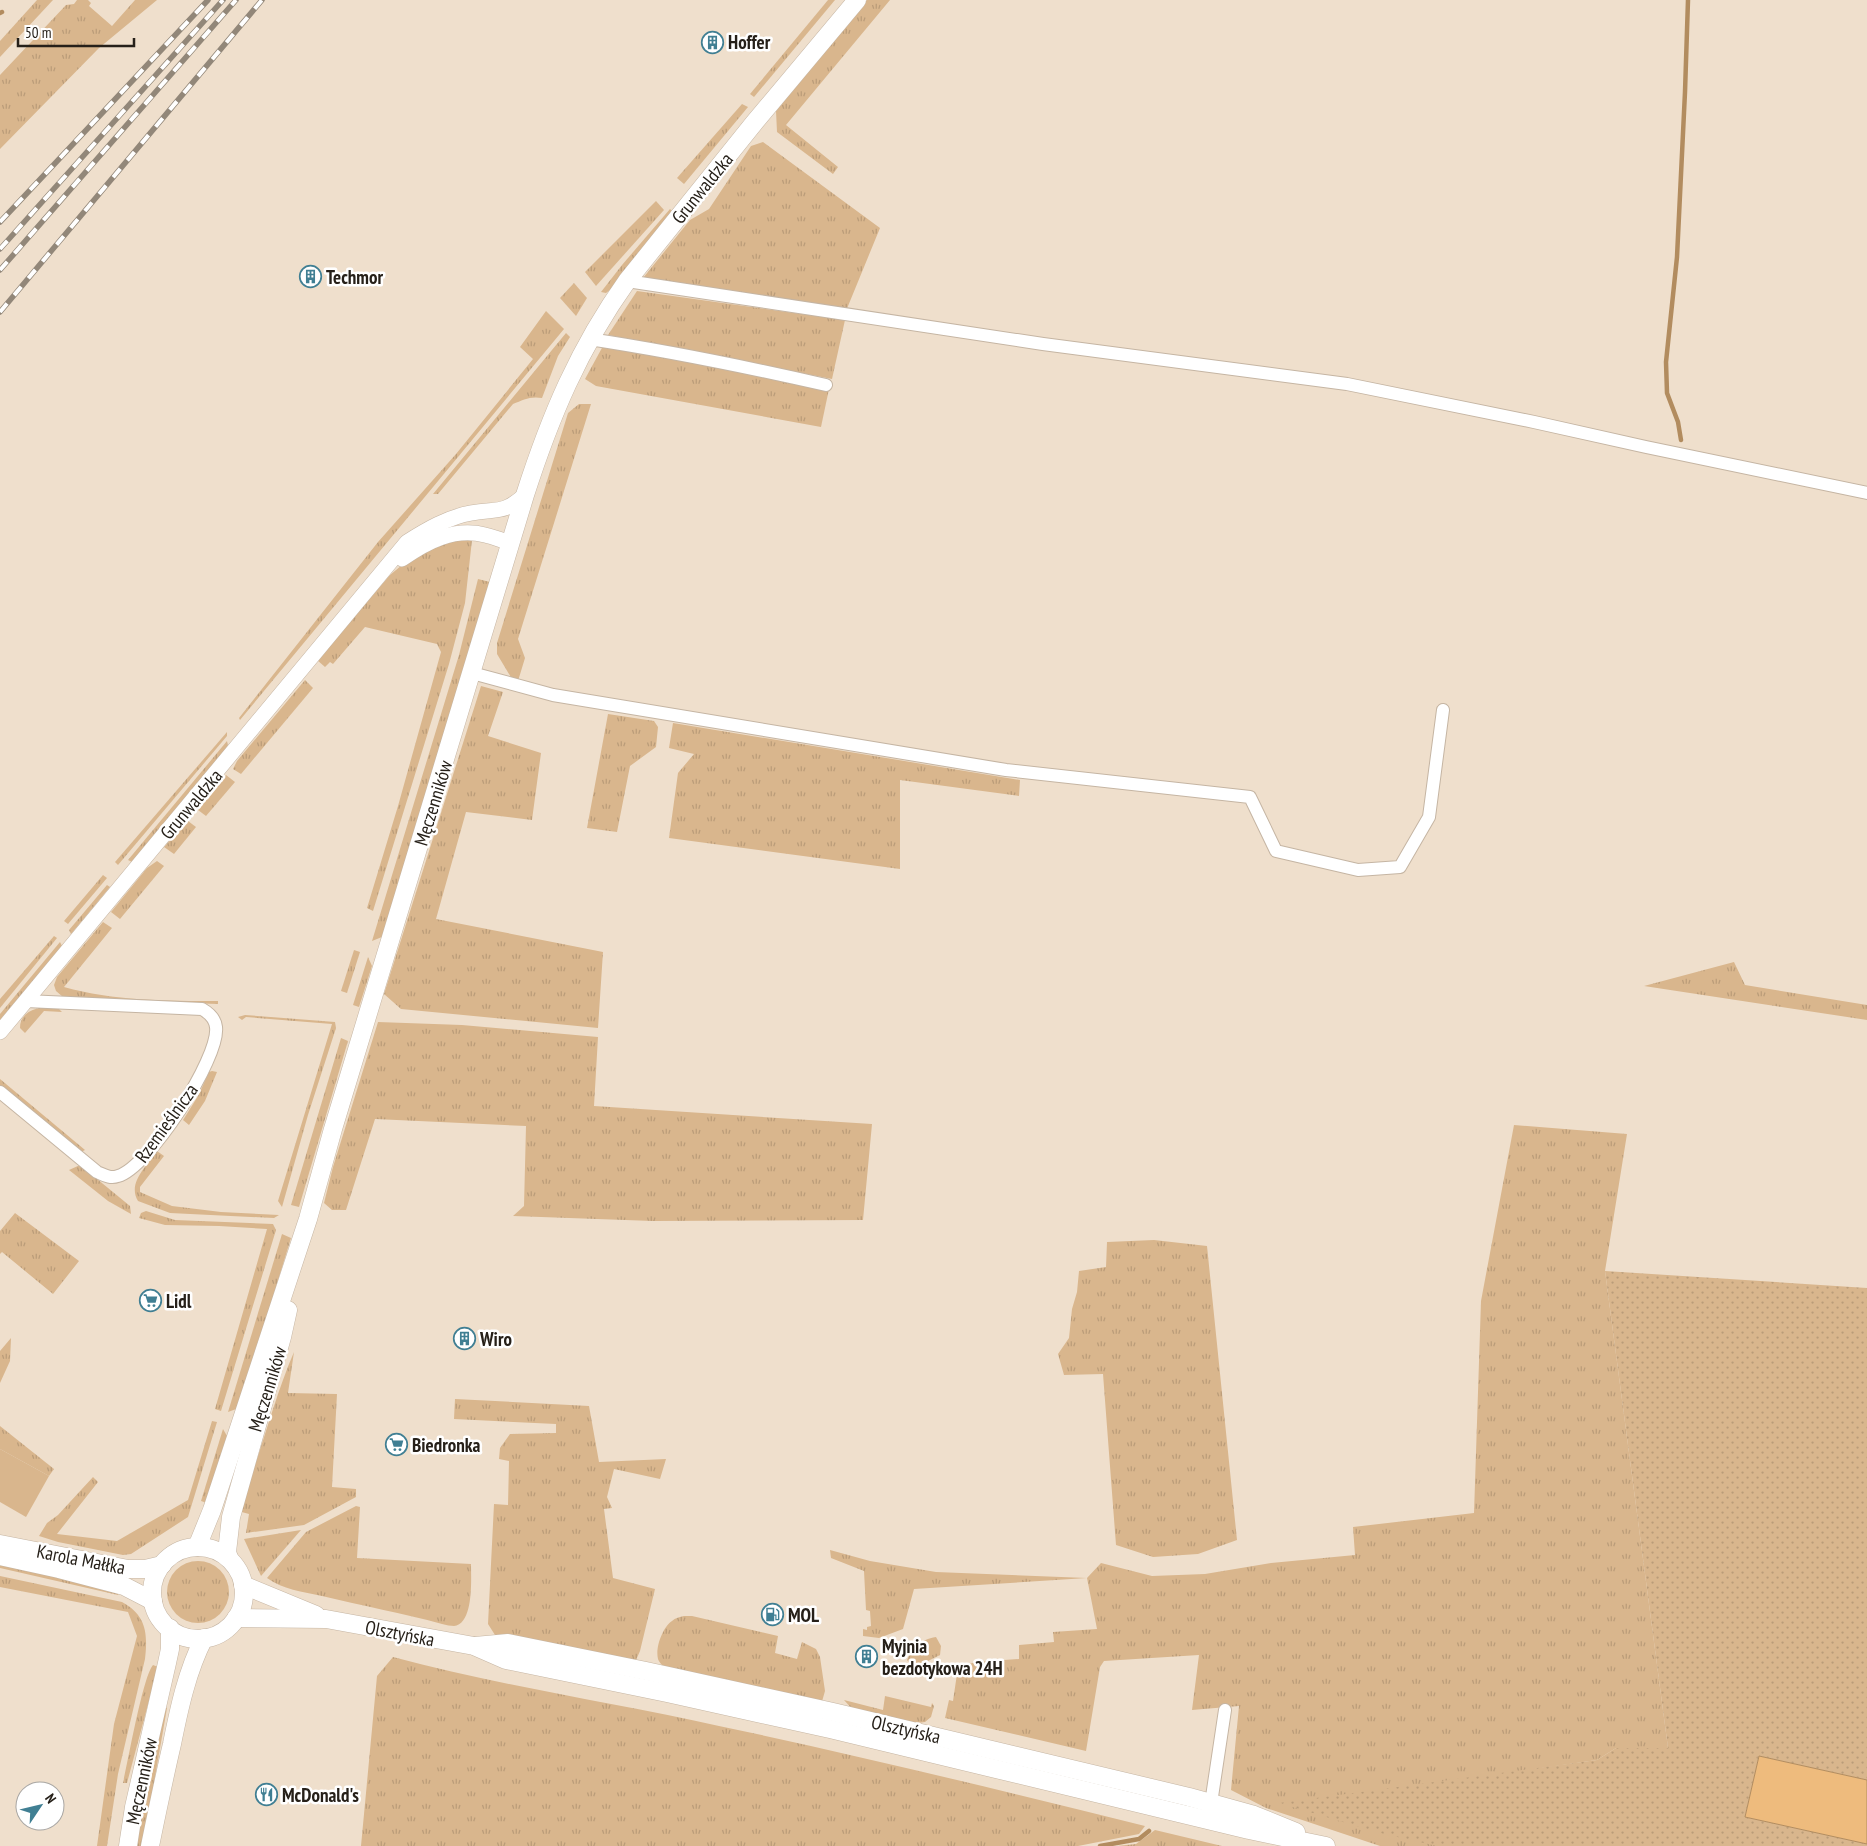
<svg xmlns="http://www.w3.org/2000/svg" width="1867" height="1846" font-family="'PT Sans Narrow',sans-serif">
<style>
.grass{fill:url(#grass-tufts)}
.park{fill:url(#park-dots)}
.pitch{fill:#d9b68d}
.water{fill:#eebb7d;stroke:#b28c5f}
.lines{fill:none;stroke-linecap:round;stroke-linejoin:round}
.stream{stroke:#b28c5f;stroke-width:4.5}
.minor-casing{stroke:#c5b5a3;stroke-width:14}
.tertiary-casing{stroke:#c5b5a3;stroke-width:16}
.secondary-casing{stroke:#c5b5a3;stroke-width:19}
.minor{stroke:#fff;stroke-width:12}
.tertiary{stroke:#fff;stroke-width:15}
.secondary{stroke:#fff;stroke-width:18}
.rail-casing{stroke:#928779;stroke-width:5.5}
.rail{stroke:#fff;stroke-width:4;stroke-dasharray:11;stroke-linecap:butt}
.labels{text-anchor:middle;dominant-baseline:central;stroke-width:5;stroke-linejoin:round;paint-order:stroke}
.poi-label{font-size:19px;font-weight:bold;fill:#262019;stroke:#fff;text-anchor:start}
.street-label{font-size:19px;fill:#262019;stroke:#fff}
</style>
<defs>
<pattern id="grass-tufts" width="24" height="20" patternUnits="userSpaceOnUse" patternTransform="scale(1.25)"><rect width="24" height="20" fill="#d9b68d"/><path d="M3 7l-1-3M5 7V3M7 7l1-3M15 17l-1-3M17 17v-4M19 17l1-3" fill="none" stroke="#ba9c79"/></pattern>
<pattern id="park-dots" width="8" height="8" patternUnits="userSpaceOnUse" patternTransform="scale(1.25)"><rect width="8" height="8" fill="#d9b68d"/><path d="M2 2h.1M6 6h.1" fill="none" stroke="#ba9c79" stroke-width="1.8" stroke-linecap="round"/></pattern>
</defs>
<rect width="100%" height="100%" fill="#efdfcc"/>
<g class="grass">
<polygon points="37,0 53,0 0,57 0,41"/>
<polygon points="77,0 88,0 91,3 89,6 112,26 135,0 157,0 99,48 0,149 0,75 66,5 74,4"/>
<polygon points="828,0 835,0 754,97 750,94"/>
<polygon points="867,0 890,0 786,125 838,167 833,174 777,132 776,111"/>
<polygon points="742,104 748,107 684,184 677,178"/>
<polygon points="763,142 880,228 846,311 643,278 690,220 709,209 751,146"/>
<polygon points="656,201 664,210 596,286 585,272"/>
<polygon points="670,209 673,212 611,289 606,293 601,292 622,265"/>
<polygon points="574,283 587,298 576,316 560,298"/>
<polygon points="637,291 845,320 832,379 608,335"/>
<polygon points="546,311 564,329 240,720 239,718 378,542 456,454 533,359 520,347"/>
<path d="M566,333L570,337L558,356L542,398C530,396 523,400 513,404L438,494H433Z"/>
<polygon points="603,346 829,389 821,427 596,386 585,379"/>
<polygon points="579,404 591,404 518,639 525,658 518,681 512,679 497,654 497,643 568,413"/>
<polygon points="457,540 472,540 465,603 449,664 373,911 367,908 398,806 441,652 437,644 365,627 333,664 330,662 325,667 317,660 390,575 414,555 432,546"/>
<polygon points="478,579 490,582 382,937 372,941 459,655"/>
<polygon points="305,680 313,688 241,774 233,769 237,761"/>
<polygon points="481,686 503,692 488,736 541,753 532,820 466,812 436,919 603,952 598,1028 401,1009 384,994"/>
<polygon points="608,714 654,721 658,727 656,747 630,766 617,832 587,828"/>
<polygon points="673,723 1020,780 1019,796 900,780 900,869 669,838 678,773 694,754 669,748"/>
<polygon points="227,732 227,736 118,865 115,862"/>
<polygon points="227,741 228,747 132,862 128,860"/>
<polygon points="226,775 235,782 206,816 198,810"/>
<polygon points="188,821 196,827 174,854 164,847"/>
<polygon points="157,861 164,866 120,919 111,912 147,868"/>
<polygon points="103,875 107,878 68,924 64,921"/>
<polygon points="107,885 110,887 71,934 69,930"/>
<path d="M103,922L112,928L64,987C113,1001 167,1001 218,1001V1004L90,1000L63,997L56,991L54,985L57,977Z"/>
<polygon points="54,936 57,938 0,1008 0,999"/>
<polygon points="60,942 62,946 0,1020 0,1014"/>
<polygon points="354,950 360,952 347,993 341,991"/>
<polygon points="368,957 372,966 359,1007 353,1005"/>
<polygon points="1734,962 1745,985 1867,1005 1867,1020 1644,986"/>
<path d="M56,1006L62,1012L44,1011L25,1033L20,1028C20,1009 41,1007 56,1006Z"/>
<polygon points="245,1015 335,1022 336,1028 308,1115 282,1207 278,1201 332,1024 246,1017 242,1020 238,1017"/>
<polygon points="378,1022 462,1025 598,1037 594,1106 872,1124 863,1220 653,1221 513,1216 524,1206 526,1126 375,1119 346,1210 332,1210 324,1203 333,1167"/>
<polygon points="341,1038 348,1041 299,1207 291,1205"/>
<polygon points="212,1071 217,1072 205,1101 189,1125 183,1120 198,1096 209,1072"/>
<polygon points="0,1079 85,1150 81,1152 0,1085"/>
<polygon points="1514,1125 1627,1134 1605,1271 1668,1748 1616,1748 1597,1760 1506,1773 1450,1846 1380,1846 1266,1808 1231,1790 1239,1706 1192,1710 1199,1655 1104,1661 1100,1667 1086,1751 945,1718 949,1700 953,1701 958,1667 976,1662 1019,1659 1019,1645 1054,1642 1053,1632 1097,1629 1087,1578 914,1589 903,1629 879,1638 863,1636 863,1629 867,1630 867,1627 871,1626 870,1611 866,1610 864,1571 831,1558 830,1550 870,1561 936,1572 1087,1578 1101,1563 1152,1576 1205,1574 1271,1563 1355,1555 1353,1527 1474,1513 1481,1301"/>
<path d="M157,1151L164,1156L140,1187V1192L172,1206L221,1212L279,1215L274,1218L170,1213L138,1201C127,1183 147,1166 157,1151Z"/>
<polygon points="80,1165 130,1206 131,1214 108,1201 69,1170"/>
<polygon points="146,1211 175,1220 273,1224 276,1230 221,1411 215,1409 267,1229 219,1226 165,1225 139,1218 141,1213"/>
<polygon points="15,1213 79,1261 53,1294 2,1252 0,1254 0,1231"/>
<polygon points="282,1234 291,1238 239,1408 228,1412"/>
<polygon points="1154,1240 1207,1246 1237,1540 1198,1554 1153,1557 1116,1545 1103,1374 1064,1375 1058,1354 1069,1338 1072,1309 1077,1292 1079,1271 1106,1267 1107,1242"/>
<polygon points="11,1338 10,1361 0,1383 0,1351"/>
<path d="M294,1352L288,1393L337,1394L332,1487L356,1489V1497L304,1525L246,1533L249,1514L238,1511C260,1459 272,1403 294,1352Z"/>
<polygon points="455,1399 589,1406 599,1462 666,1459 660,1479 614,1469 607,1497 612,1508 604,1509 613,1578 655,1589 640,1651 636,1660 627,1666 619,1660 495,1635 488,1624 494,1504 508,1505 509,1461 499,1459 500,1448 510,1434 556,1433 556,1424 454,1419"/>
<polygon points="212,1421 217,1422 188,1517 131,1554 123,1555 58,1542 39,1536 47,1523 58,1515 93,1477 98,1482 57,1534 117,1541 188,1500"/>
<polygon points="0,1426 54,1469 49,1476 0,1449"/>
<polygon points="223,1429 227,1436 227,1446 207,1503 201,1501"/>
<path d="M356,1506L360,1507L357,1558L471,1564C471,1579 474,1624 454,1626C451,1626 446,1625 442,1624C403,1613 362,1606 322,1596C303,1592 282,1589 267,1578L306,1532Z"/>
<polygon points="301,1530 261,1576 244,1539"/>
<circle cx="198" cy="1592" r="31"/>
<polygon points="0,1564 120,1589 118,1595 0,1568"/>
<path d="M0,1576L122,1602C146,1615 148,1633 145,1659L118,1774L107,1846H97L114,1724L137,1636L128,1612L0,1587Z"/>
<path d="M684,1616H692L778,1636L775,1653L797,1659L802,1642L816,1649L820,1657L825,1691L821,1705L665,1669C663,1666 659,1662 658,1659C655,1647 663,1627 672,1621C675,1618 680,1617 684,1616Z"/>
<path d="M936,1637L941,1646L940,1655L922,1664L911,1666L907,1660C913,1646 920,1640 936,1637Z"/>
<path d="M393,1657C501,1686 611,1702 719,1726C862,1756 1003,1791 1145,1826L1139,1834L1078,1846H361L377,1676Z"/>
<path d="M153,1665L158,1667L127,1783H123C128,1762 143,1676 153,1665Z"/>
<polygon points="885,1696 931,1707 932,1703 934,1706 931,1717 925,1722 910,1724 853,1710 844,1700 883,1710"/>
<polygon points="163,1707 167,1708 143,1846 133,1846"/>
<polygon points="1155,1830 1222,1846 1117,1846 1136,1844"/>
</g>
<polygon class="park" points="1605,1271 1867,1288 1867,1780 1759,1756 1745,1817 1867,1844 1867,1846 1437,1846 1380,1833 1279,1803 1597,1760 1616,1748 1668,1748"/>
<polygon class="pitch" points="0,1449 49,1476 26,1517 0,1502"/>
<polygon class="water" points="1759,1756 1867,1780 1867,1844 1745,1817"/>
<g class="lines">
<g class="stream">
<polyline points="0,13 2,12"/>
<polyline points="1681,440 1678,422 1667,393 1666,362 1677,257 1685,92 1688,0"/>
<polyline points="1100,1846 1139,1839 1149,1831"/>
</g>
<defs>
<g id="minor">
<polyline points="627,281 1043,344 1347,384 1534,422 1646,447 1867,493"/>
<path d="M589,339C669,351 747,367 826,385"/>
<polyline points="472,673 553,695 1006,770 1250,797 1276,851 1358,870 1400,867 1429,817 1443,710"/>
<path d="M0,1092L97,1172C104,1175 110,1179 118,1176C148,1168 220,1058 216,1027C215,1018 209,1013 202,1009L26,1001"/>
<polyline points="1210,1810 1225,1710"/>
</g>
<g id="tertiary">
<path d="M402,559C426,542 454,527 485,535C494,537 503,541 511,543"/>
<path d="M0,1032L407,542C426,530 448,517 471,513C498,508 502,515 525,495"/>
</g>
<g id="secondary">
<polyline points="0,1544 128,1569 145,1569 162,1565"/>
<path d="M197,1547L212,1510L308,1219L333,1129L525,495C550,417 579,348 627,281L754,123L857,0"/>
<circle cx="198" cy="1593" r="46"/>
<polyline points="0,1556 59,1569 124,1586 153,1601"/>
<polyline points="229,1558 227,1552 231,1517 282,1337 288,1310"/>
<polyline points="243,1585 316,1615"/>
<polyline points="236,1618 326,1619 474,1646 506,1660 667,1693 830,1729 1249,1830 1326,1846"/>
<polyline points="475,1646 508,1643 646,1671 833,1712 1189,1797 1254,1815 1296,1832"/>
<polyline points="128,1846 134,1807 167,1663 170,1649 170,1628"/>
<path d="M150,1846C157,1812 164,1778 172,1744C179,1709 187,1671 204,1638"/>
</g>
</defs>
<use href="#minor" class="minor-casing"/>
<use href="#tertiary" class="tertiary-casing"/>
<use href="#secondary" class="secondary-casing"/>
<use href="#minor" class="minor"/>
<use href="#tertiary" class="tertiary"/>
<use href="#secondary" class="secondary"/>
<defs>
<g id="rail">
<polyline points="0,222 208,0"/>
<polyline points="0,249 223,0"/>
<polyline points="0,270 236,0"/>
<polyline points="0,312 262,0"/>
</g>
</defs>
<use href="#rail" class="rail-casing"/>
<use href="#rail" class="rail"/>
</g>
<defs>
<symbol id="building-ring" viewBox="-11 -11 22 22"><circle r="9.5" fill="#fff" stroke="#407f93" stroke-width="1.5"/><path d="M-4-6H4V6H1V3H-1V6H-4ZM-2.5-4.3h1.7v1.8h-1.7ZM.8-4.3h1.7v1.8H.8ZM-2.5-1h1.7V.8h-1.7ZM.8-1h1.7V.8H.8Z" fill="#407f93"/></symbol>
<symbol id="supermarket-ring" viewBox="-11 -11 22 22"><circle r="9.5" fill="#fff" stroke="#407f93" stroke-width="1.5"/><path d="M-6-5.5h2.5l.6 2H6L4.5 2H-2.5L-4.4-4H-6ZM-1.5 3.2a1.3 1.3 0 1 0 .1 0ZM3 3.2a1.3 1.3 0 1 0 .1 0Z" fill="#407f93"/></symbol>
<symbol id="fuel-ring" viewBox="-11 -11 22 22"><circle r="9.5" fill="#fff" stroke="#407f93" stroke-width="1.5"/><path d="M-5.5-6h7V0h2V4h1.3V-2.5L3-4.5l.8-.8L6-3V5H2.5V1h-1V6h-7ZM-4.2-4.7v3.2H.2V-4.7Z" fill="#407f93"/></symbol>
<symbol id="restaurant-ring" viewBox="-11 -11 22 22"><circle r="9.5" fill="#fff" stroke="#407f93" stroke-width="1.5"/><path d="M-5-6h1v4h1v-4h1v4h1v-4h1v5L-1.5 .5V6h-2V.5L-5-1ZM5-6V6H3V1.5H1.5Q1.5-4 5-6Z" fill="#407f93"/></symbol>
</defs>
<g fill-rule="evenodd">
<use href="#building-ring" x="700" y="30" width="25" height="25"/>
<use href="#building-ring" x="298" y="264" width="25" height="25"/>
<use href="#supermarket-ring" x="138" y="1288" width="25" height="25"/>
<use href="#building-ring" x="452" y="1326" width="25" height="25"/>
<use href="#supermarket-ring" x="384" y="1432" width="25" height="25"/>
<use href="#fuel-ring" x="760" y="1602" width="25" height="25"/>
<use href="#building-ring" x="854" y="1644" width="25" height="25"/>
<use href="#restaurant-ring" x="254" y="1782" width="25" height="25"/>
</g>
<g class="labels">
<g class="poi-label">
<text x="728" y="42">Hoffer</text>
<text x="326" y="277">Techmor</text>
<text x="166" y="1301">Lidl</text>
<text x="480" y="1339">Wiro</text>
<text x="412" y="1445">Biedronka</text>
<text x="788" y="1615">MOL</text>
<text x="882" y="1646">Myjnia<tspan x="882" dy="22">bezdotykowa 24H</tspan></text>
<text x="282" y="1795">McDonald's</text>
</g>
<g class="street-label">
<text transform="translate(702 188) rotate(-51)">Grunwaldzka</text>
<text transform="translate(433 803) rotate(-73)">Męczenników</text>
<text transform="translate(191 804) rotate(-50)">Grunwaldzka</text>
<text transform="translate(166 1123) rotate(-54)">Rzemieślnicza</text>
<text transform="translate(267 1389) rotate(-73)">Męczenników</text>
<text transform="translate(81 1559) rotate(11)">Karola Małłka</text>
<text transform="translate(400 1633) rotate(11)">Olsztyńska</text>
<text transform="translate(906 1729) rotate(13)">Olsztyńska</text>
<text transform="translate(141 1781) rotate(-78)">Męczenników</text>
</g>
</g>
<g transform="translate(40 1806) rotate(55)"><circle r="24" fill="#ffffff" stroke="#a8a6a3"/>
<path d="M0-4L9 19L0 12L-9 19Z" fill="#407f93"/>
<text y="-8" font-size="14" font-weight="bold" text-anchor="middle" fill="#262019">N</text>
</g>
<path d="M18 38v8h116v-8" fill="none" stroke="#262019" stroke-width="2.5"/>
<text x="25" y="38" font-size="15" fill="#262019" stroke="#ffffff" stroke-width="4" paint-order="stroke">50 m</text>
</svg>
